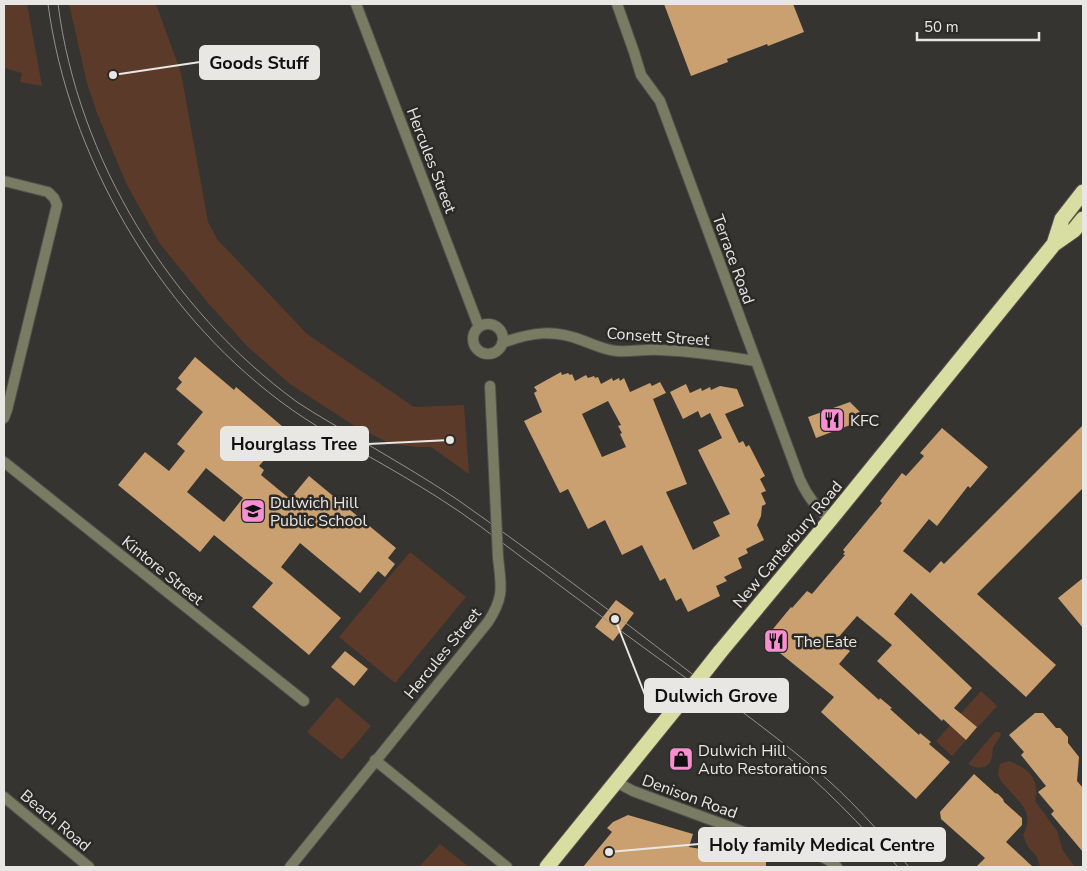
<svg xmlns="http://www.w3.org/2000/svg" width="1087" height="871" font-family="'Nunito Sans',sans-serif">
<rect width="100%" height="100%" fill="#363430"/>
<path fill="#5b3a29" d="M4,4H27L42,86L20,82L22,73L4,68Z
M69,4H156L181,73L208,222L217,239L307,334L414,407L464,405L469,474L431,447H416L389,443L353,425L290,384L247,346L209,304L160,244L126,183L97,113L87,83Z
M410,552L466,597L395,683L339,637Z
M981,691L997,706L952,756L936,741Z
M337,697L371,726L342,760L307,732Z
M995,732H999L1001,734C1000,739 995,743 993,748C992,752 993,756 991,760C987,770 976,769 968,764Z
M1009,761C1029,769 1040,779 1035,801L1057,831L1063,851L1075,867H1040L1037,857L1028,847L1023,835C1035,813 1021,804 1007,788C1004,784 1000,781 998,775C998,772 999,767 1000,764Z
M440,844L469,867H419Z"/>
<path fill="#caa071" fill-rule="evenodd" d="M664,4H793L804,32L768,46L767,44L727,59L728,62L691,76Z
M195,357L234,390L236,387L289,432L259,466L264,470L261,475L290,499L309,476L396,548L388,558L395,564L385,577L378,571L360,593L300,543L281,567L341,618L309,655L252,607L273,583L214,535L200,552L118,485L145,452L169,471L185,451L177,444L203,412L176,389L182,382L178,378ZM206,468L243,498L224,522L187,492Z
M561,372L562,375L568,373L570,375L572,374L575,381L586,375L588,378L594,376L595,378L598,377L601,384L612,378L613,381L619,378L620,381L624,378L630,392L650,383L652,386L660,382L666,393L653,399L687,484L666,492L693,550L720,536L713,522L730,514L698,450L722,438L710,413L701,418L698,411L683,419L670,392L686,384L690,393L701,388L702,391L710,387L711,390L720,386L737,389L744,406L725,414L739,443L743,441L746,447L749,445L765,476L760,479L766,491L761,493L766,504L762,506L761,516L757,525L764,540L746,549L748,553L738,558L742,568L724,577L727,581L716,586L720,596L688,612L681,598L676,601L665,578L660,581L642,545L622,555L605,520L588,529L568,489L560,493L524,421L542,412L534,393L537,391L534,387ZM608,401L621,425L618,426L622,433L620,434L626,447L602,457L582,414Z
M850,402L860,412L855,414L858,422L816,438L808,417Z
M1083,425V488L977,594L1056,665L1026,697L911,593L894,614L972,688L954,708L977,727L966,740L943,719L942,721L877,661L892,645L857,616L836,640L850,651L839,664L879,700L880,698L892,708L890,709L919,735L920,733L931,742L929,744L950,762L916,799L821,712L834,697L764,640L791,607L792,608L807,591L812,594L845,555L843,554L845,552L843,550L882,503L880,501L902,473L906,476L924,456L920,453L942,428L988,467L970,488L968,486L937,526L929,519L903,551L930,573L941,561L944,564Z
M1083,578V628L1058,598Z
M616,600L634,613L613,641L595,627Z
M345,651L368,669L354,686L331,667Z
M1035,713H1043L1056,728H1060L1068,737V743L1079,757L1077,781L1083,788V852L1051,814L1054,811L1038,792L1046,786L1021,755L1024,752L1009,735Z
M974,774L995,793L998,794L1003,799L1004,802L1022,818V825L1006,842L1033,867H976L985,858L941,819L940,812Z
M628,815L693,834L689,847L766,860V867H583L612,832L607,828L613,822Z"/>
<g fill="none" stroke-linecap="round" stroke-linejoin="round">
<defs>
<path id="street" d="M356,4L479,327
M617,4L634,52L641,75L660,101L800,480C808,497 816,507 830,520
M4,181L48,192L54,198L57,205L7,410L4,418
M473 339a15 15 0 1 1 30 0a15 15 0 1 1-30 0Z
M502,343C532,332 554,329 584,341C595,345 605,350 617,351C631,352 645,349 660,350C692,351 724,356 755,361
M490,386L495,493
M4,462L304,701
M375,760L507,867
M616,782L633,791L795,851C810,852 826,856 837,867
M4,797L89,867
M290,867L488,622C505,596 501,586 498,557"/>
<path id="highway" d="M1054,244L1062,219L1083,192
M720,652L830,520L1054,244L1074,230L1083,219
M547,867L679,704"/>
</defs>
<use href="#street" stroke="#52514d" stroke-width="12"/>
<use href="#highway" stroke="#52514d" stroke-width="17"/>
<use href="#street" stroke="#797c63" stroke-width="10"/>
<use href="#highway" stroke="#d8dea1" stroke-width="15"/>
<path stroke="#93928e" stroke-width="1" d="M48,4C68,155 157,309 280,401C313,426 349,445 384,465C410,480 435,495 460,512C488,531 515,553 543,573C594,611 645,649 697,686
M58,4C78,160 170,309 297,402C318,416 340,428 362,441C394,460 427,479 458,500C540,558 620,618 700,680C738,709 777,737 814,768C849,797 880,832 909,867
M778,749C822,784 861,825 898,867"/>
<defs>
<path id="street-bridge" d="M495,493L498,557"/>
<path id="highway-bridge" d="M679,704L720,652"/>
</defs>
<use href="#street-bridge" stroke="#52514d" stroke-width="12" stroke-linecap="butt"/>
<use href="#highway-bridge" stroke="#52514d" stroke-width="17" stroke-linecap="butt"/>
<use href="#street-bridge" stroke="#797c63" stroke-width="10"/>
<use href="#highway-bridge" stroke="#d8dea1" stroke-width="15"/>
</g>
<defs>
<symbol id="restaurant-square" viewBox="-11 -11 22 22"><rect x="-9" y="-9" width="18" height="18" rx="4" fill="#f690d1" stroke="#2c2a26"/><path d="M-5-6h1v4h1v-4h1v4h1v-4h1v5L-1.5 .5V6h-2V.5L-5-1ZM5-6V6H3V1.5H1.5Q1.5-4 5-6Z" fill="#111"/></symbol>
<symbol id="school-square" viewBox="-11 -11 22 22"><rect x="-9" y="-9" width="18" height="18" rx="4" fill="#f690d1" stroke="#2c2a26"/><path d="M0-5L7-2L0 1L-7-2ZM-4 1L0 2.5L4 1V4Q0 6-4 4Z" fill="#111"/></symbol>
<symbol id="shop-square" viewBox="-11 -11 22 22"><rect x="-9" y="-9" width="18" height="18" rx="4" fill="#f690d1" stroke="#2c2a26"/><path d="M-5-2.5h2.3a2.7 3.5 0 0 1 5.4 0H5L5.5 6h-11ZM-1.5-2.5h3a1.5 2.3 0 0 0-3 0Z" fill="#111"/></symbol>
</defs>
<g fill-rule="evenodd">
<use href="#restaurant-square" x="818" y="406" width="28" height="28"/>
<use href="#school-square" x="239" y="497" width="28" height="28"/>
<use href="#restaurant-square" x="762" y="627" width="28" height="28"/>
<use href="#shop-square" x="667" y="745" width="28" height="28"/>
</g>
<g text-anchor="middle" stroke-width="5" stroke-linejoin="round" paint-order="stroke">
<g font-size="16" fill="#e8e7e4" stroke="#2c2a26">
<text transform="translate(432 160) rotate(69)" y="6">Hercules Street</text>
<text transform="translate(734 259) rotate(70)" y="6">Terrace Road</text>
<text transform="translate(658 336) rotate(4)" y="6">Consett Street</text>
<text transform="translate(787 544) rotate(-50)" y="6">New Canterbury Road</text>
<text transform="translate(163 570) rotate(39)" y="6">Kintore Street</text>
<text transform="translate(442 653) rotate(-51)" y="6">Hercules Street</text>
<text transform="translate(690 796) rotate(20)" y="6">Denison Road</text>
<text transform="translate(56 820) rotate(40)" y="6">Beach Road</text>
</g>
<g font-size="16" fill="#e8e7e4" stroke="#2c2a26" text-anchor="start">
<text x="850" y="426">KFC</text>
<text x="270" y="508">Dulwich Hill<tspan x="270" dy="18">Public School</tspan></text>
<text x="794" y="647">The Eate</text>
<text x="698" y="756">Dulwich Hill<tspan x="698" dy="18">Auto Restorations</tspan></text>
</g>
</g>
<path fill="none" stroke="#e8e7e4" stroke-width="2" d="M113 75L200 62M450 440L368 444M615 619L645 695M609 852L699 844"/>
<g fill="#e8e7e4" stroke="#2c2a26" stroke-width="2">
<circle cx="113" cy="75" r="5"/>
<circle cx="450" cy="440" r="5"/>
<circle cx="615" cy="619" r="5"/>
<circle cx="609" cy="852" r="5"/>
</g>
<g fill="#e8e7e4" stroke="#e8e7e4" stroke-width="2">
<rect x="200" y="46" width="119" height="33" rx="5"/>
<rect x="221" y="427" width="147" height="33" rx="5"/>
<rect x="645" y="679" width="143" height="33" rx="5"/>
<rect x="699" y="828" width="246" height="33" rx="5"/>
</g>
<g font-size="18" text-anchor="middle" font-weight="bold" fill="#111">
<text x="259" y="69">Goods Stuff</text>
<text x="294" y="450">Hourglass Tree</text>
<text x="716" y="702">Dulwich Grove</text>
<text x="822" y="851">Holy family Medical Centre</text>
</g>
<rect width="1087" height="871" fill="none" stroke="#e8e7e4" stroke-width="10"/>
<path d="M917 32v8h122v-8" fill="none" stroke="#e8e7e4" stroke-width="2.5"/>
<text x="924" y="32" font-size="15" fill="#e8e7e4" stroke="#2c2a26" stroke-width="4" paint-order="stroke">50 m</text>
</svg>
